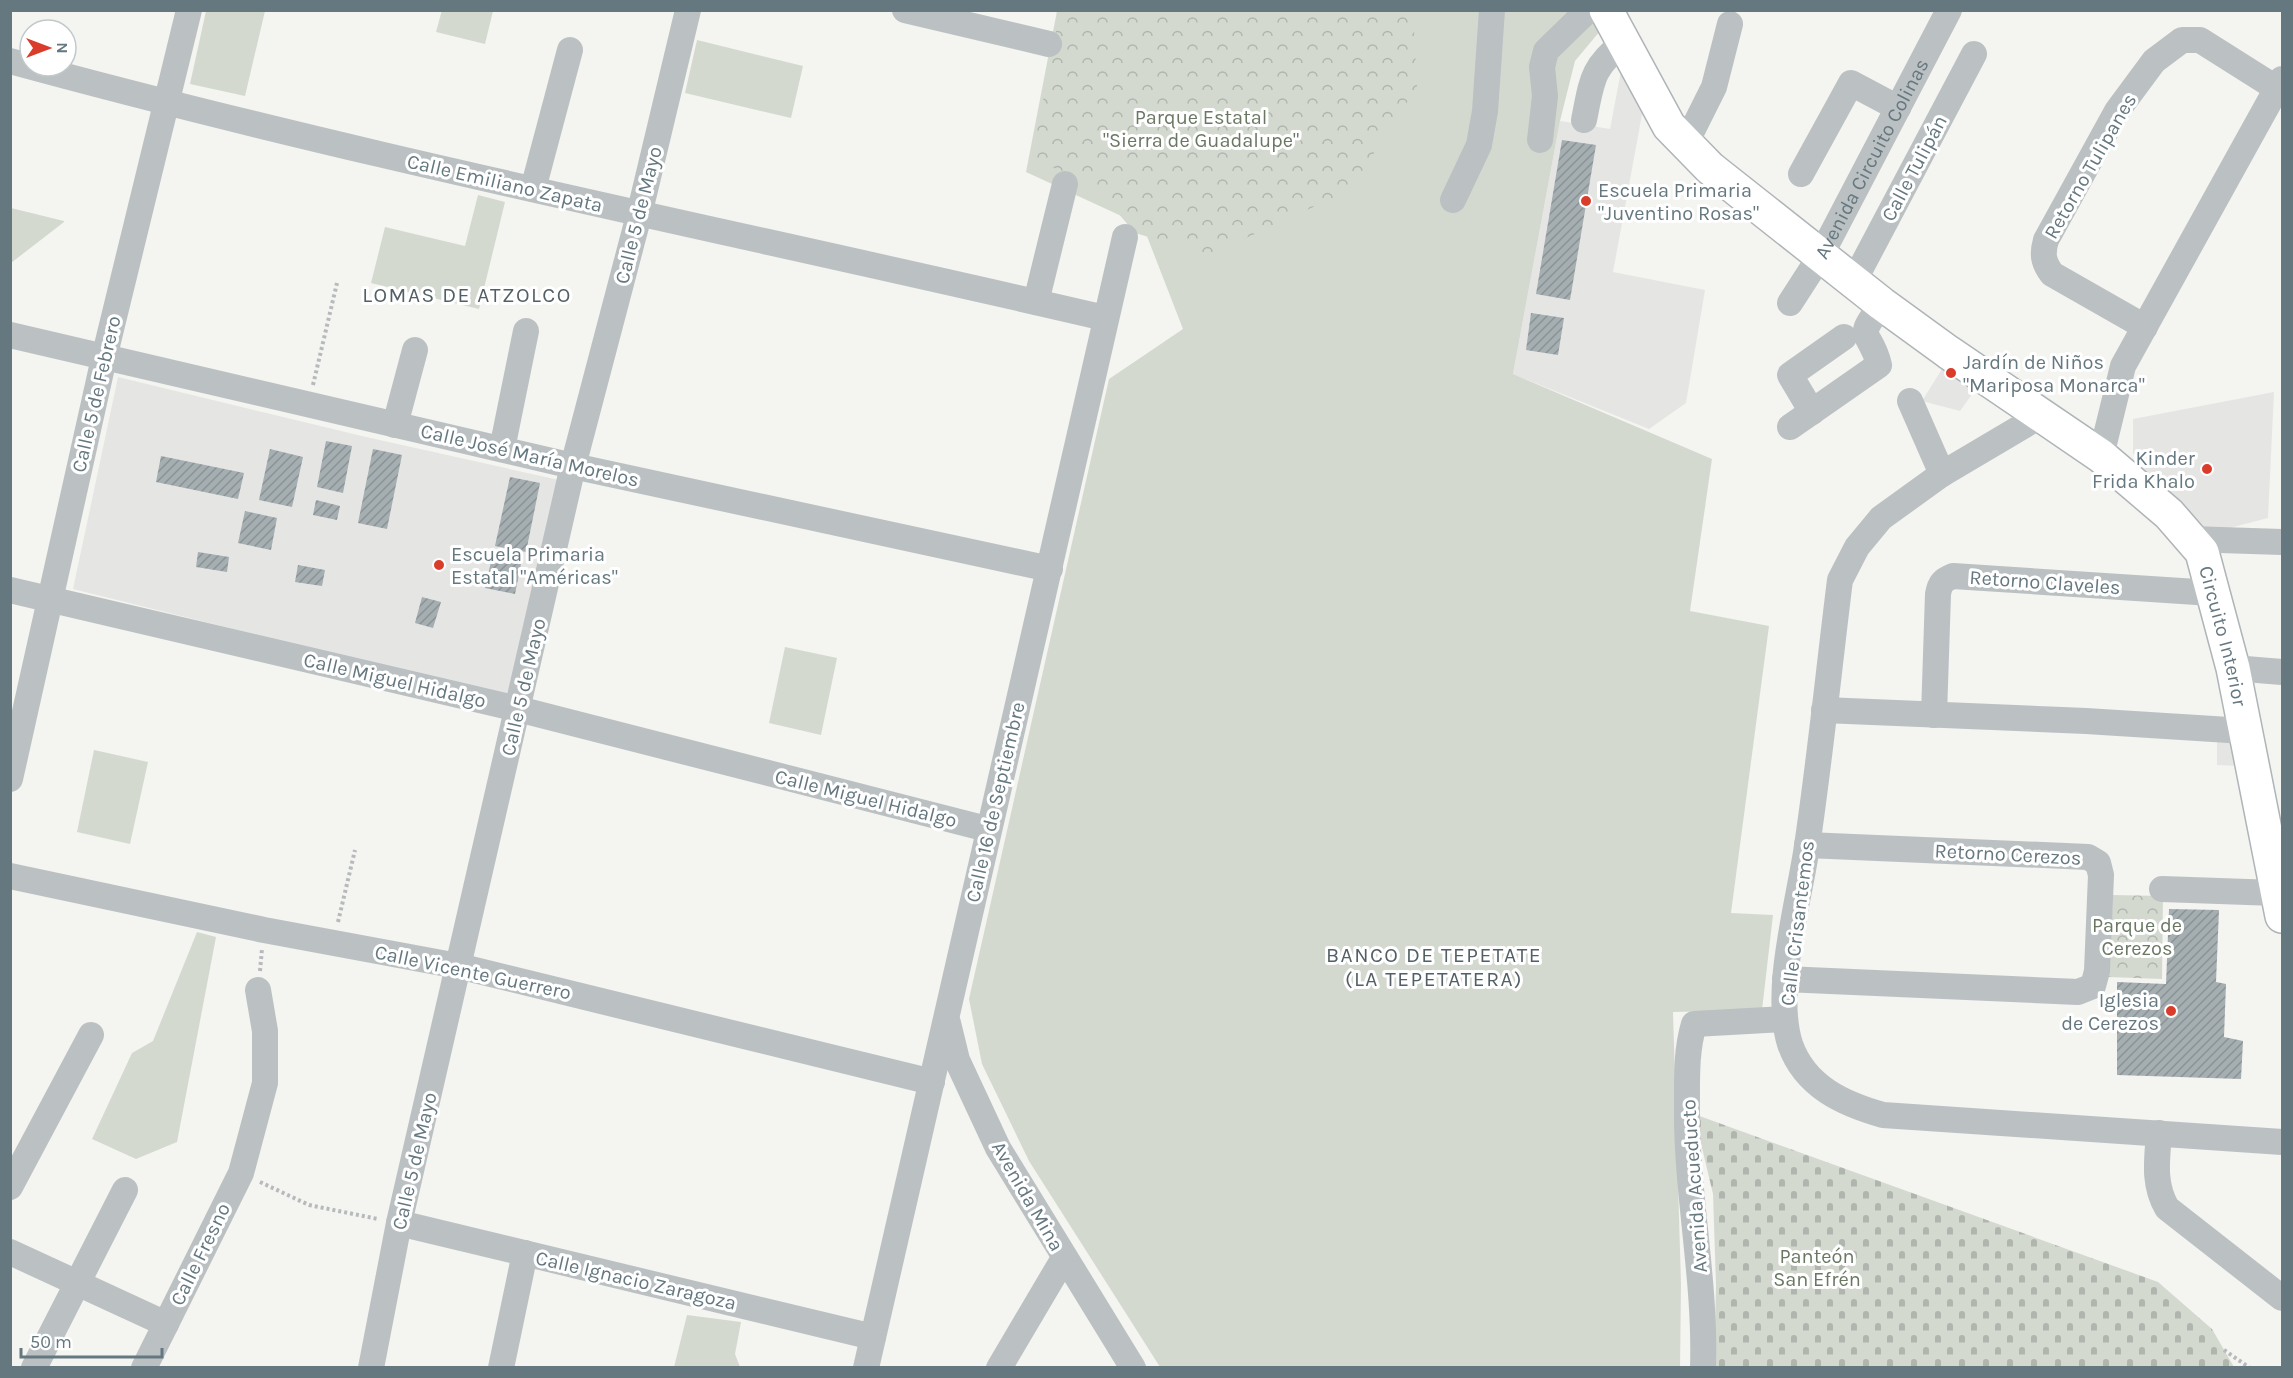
<svg xmlns="http://www.w3.org/2000/svg" width="2293" height="1378" font-family="Karla,sans-serif">
<defs>
<pattern id="cemetery-stones" width="16" height="16" patternUnits="userSpaceOnUse" patternTransform="scale(1.5)"><rect width="16" height="16" fill="#d4d9d0"/><path d="M2 7V4a2 2 0 0 1 4 0v3zM10 15v-3a2 2 0 0 1 4 0v3z" fill="#b0b5ae"/></pattern>
<pattern id="park-crowns" width="20" height="18" patternUnits="userSpaceOnUse" patternTransform="scale(1.5)"><rect width="20" height="18" fill="#d4d9d0"/><path d="M2 6a3 3 0 1 1 6 0M12 15a3 3 0 1 1 6 0" fill="none" stroke="#b0b5ae"/></pattern>
<pattern id="building-hatch" width="6" height="6" patternUnits="userSpaceOnUse" patternTransform="scale(1.5)"><rect width="6" height="6" fill="#a5aeb1"/><path d="M-1 1l2-2M0 6l6-6M5 7l2-2" fill="none" stroke="#8a9295"/></pattern>
</defs>
<rect width="100%" height="100%" fill="#f4f4f0"/>
<path fill="#e5e5e4" d="M1621,71L1643,109L1613,272L1705,290L1686,403L1649,429L1513,374L1560,121L1610,129Z
M1947,361L1978,386L1960,411L1922,401Z
M118,377L366,437L559,480L510,698L73,589Z
M2274,392L2268,518L2195,537L2133,453V419Z
M2217,739L2239,741L2241,766L2217,765Z"/>
<path fill="#d4d9d0" d="M442,10L493,11L485,44L436,32Z
M206,11H265L245,96L190,84Z
M1057,11H1588L1600,31L1575,61L1560,121L1513,374L1712,459L1690,611L1769,626L1731,913L1773,915L1762,1010L1673,1012L1681,1284L1680,1367H1160L1029,1161L982,1064L969,999L1109,379L1183,329L1143,226L1026,172Z
M697,40L803,66L791,118L685,93Z
M478,195L505,202L479,309L371,283L385,227L465,246Z
M11,208L64,221V222L11,263Z
M785,647L837,658L821,735L769,723Z
M94,750L148,762L130,844L77,832Z
M197,932L216,937L177,1142L136,1159L92,1139L132,1053L153,1041Z
M687,1315L741,1322L735,1354L740,1367H674Z"/>
<path fill="url(#cemetery-stones)" d="M1694,1114L2158,1282L2212,1329L2234,1367H1714L1716,1285L1713,1194Z"/>
<path fill="url(#park-crowns)" d="M1059,11H1413L1417,87L1350,190L1209,255L1135,233L1088,178L1029,161L1051,66Z
M2113,895L2163,896L2162,979L2108,977Z"/>
<path fill="url(#building-hatch)" d="M1562,140L1596,145L1570,300L1536,294Z
M1531,313L1564,318L1558,355L1526,350Z
M326,441L352,446L343,493L317,487Z
M270,449L303,457L292,507L259,500Z
M373,449L402,455L387,529L358,523Z
M161,456L244,473L238,499L156,482Z
M510,477L540,483L526,552L495,546Z
M316,500L340,506L337,520L313,515Z
M245,511L277,518L271,550L238,543Z
M198,552L229,557L227,572L196,567Z
M493,553L522,559L515,594L485,588Z
M298,565L325,570L322,586L295,582Z
M422,597L441,602L433,628L415,623Z
M2169,909L2219,910L2216,982L2226,984L2224,1037L2243,1041L2241,1079L2117,1075V982L2166,984Z"/>
<g fill="none" stroke-linecap="round" stroke-linejoin="round">
<defs>
<g id="major">
<path id="s2" d="M1606,10L1669,126L1710,168L1882,304L1948,352L2101,456L2169,514L2202,552L2233,668L2282,916"/>
</g>
</defs>
<use href="#major" stroke="#aeb4b7" stroke-width="36"/>
<path stroke="#b7babc" stroke-width="4" stroke-dasharray="3 3" stroke-linecap="butt" d="M313,385L337,283
M338,922L355,850
M260,971L262,949
M260,1182L309,1205L378,1219
M2224,1350L2250,1368"/>
<g stroke="#bbc0c2" stroke-width="26">
<path d="M905,10L1049,44"/>
<path d="M10,61C372,160 740,233 1105,318"/>
<path d="M1584,120C1592,81 1591,68 1624,42"/>
<path d="M1540,140L1545,96L1542,67L1546,51L1588,10"/>
<path d="M1685,145L1714,87L1730,24"/>
<path d="M1801,174L1851,83L1898,108"/>
<path d="M533,189L570,50"/>
<path d="M1453,200L1479,145L1485,111L1492,10"/>
<path d="M1854,281L1974,54"/>
<path d="M1036,302L1065,184"/>
<path id="s1" d="M1790,303L1821,255L1949,10"/>
<path d="M2145,327L2052,274C2043,262 2042,254 2046,240L2117,111L2154,61L2182,40H2200L2276,88"/>
<path d="M10,335L573,466L1050,569"/>
<path d="M1910,401L1942,474"/>
<path d="M1812,412L1790,375L1844,337"/>
<path d="M2040,416L1942,474L1881,518L1857,547L1840,580C1829,668 1820,758 1807,846C1799,902 1773,990 1790,1044C1805,1087 1844,1104 1883,1115L2282,1142"/>
<path d="M395,425L415,350"/>
<path d="M1790,427L1879,365C1870,328 1853,342 1882,304"/>
<path d="M502,449L526,331"/>
<path d="M2101,456L2123,366L2282,79"/>
<path d="M2190,539L2282,542"/>
<path d="M10,590L518,709L987,829"/>
<path d="M2233,668L2282,672"/>
<path d="M1824,710L2086,721L2245,731"/>
<path d="M1934,715L1938,594C1940,583 1943,580 1953,576L2212,593"/>
<path d="M10,779L104,358L189,10"/>
<path d="M10,876L264,930L458,966L932,1082"/>
<path d="M2162,889L2276,893"/>
<path d="M1785,979L2078,992L2093,986L2097,971L2101,875L2098,863L2088,857L1807,845"/>
<path d="M948,1023L957,1060L998,1148L1133,1368"/>
<path d="M2159,1133C2157,1160 2153,1184 2167,1208L2282,1298"/>
<path d="M10,1187L91,1035"/>
<path d="M399,1223L873,1337"/>
<path d="M10,1252L166,1324"/>
<path d="M34,1368L125,1190"/>
<path d="M144,1368L241,1173L265,1083V1031L258,990"/>
<path d="M371,1368L399,1223L573,466L639,215L688,10"/>
<path d="M501,1368L525,1253"/>
<path d="M866,1368L1125,237"/>
<path d="M999,1368L1064,1258"/>
<path d="M1703,1368C1706,1280 1686,1193 1687,1106C1687,1077 1686,1051 1694,1024L1785,1019"/>
</g>
<use href="#major" stroke="#fff" stroke-width="33"/>
</g>
<g fill="#da3c2b" stroke="#fff" stroke-width="2">
<circle cx="1586" cy="201" r="6"/>
<circle cx="1951" cy="373" r="6"/>
<circle cx="2207" cy="469" r="6"/>
<circle cx="439" cy="565" r="6"/>
<circle cx="2171" cy="1011" r="6"/>
</g>
<g text-anchor="middle" stroke-width="6" stroke-linejoin="round" paint-order="stroke">
<g font-size="20" fill="#6a7863" stroke="#fff">
<text x="1201" y="124">Parque Estatal<tspan x="1201" dy="23">"Sierra de Guadalupe"</tspan></text>
<text x="2137" y="932">Parque de<tspan x="2137" dy="23">Cerezos</tspan></text>
<text x="1817" y="1263">Panteón<tspan x="1817" dy="23">San Efrén</tspan></text>
</g>
<g font-size="20" fill="#657880" stroke="#fff">
<text dy="7" stroke="none"><textPath href="#s1" startOffset="166">Avenida Circuito Colinas</textPath></text>
<text transform="translate(2090 166) rotate(-60)" y="7">Retorno Tulipanes</text>
<text transform="translate(1914 168) rotate(-62)" y="7">Calle Tulipán</text>
<text transform="translate(505 183) rotate(13)" y="7">Calle Emiliano Zapata</text>
<text transform="translate(638 215) rotate(-76)" y="7">Calle 5 de Mayo</text>
<text transform="translate(96 394) rotate(-77)" y="7">Calle 5 de Febrero</text>
<text transform="translate(530 455) rotate(13)" y="7">Calle José María Morelos</text>
<text transform="translate(2045 582) rotate(4)" y="7">Retorno Claveles</text>
<text dy="7" stroke="none"><textPath href="#s2" startOffset="903">Circuito Interior</textPath></text>
<text transform="translate(395 680) rotate(13)" y="7">Calle Miguel Hidalgo</text>
<text transform="translate(523 687) rotate(-77)" y="7">Calle 5 de Mayo</text>
<text transform="translate(866 798) rotate(14)" y="7">Calle Miguel Hidalgo</text>
<text transform="translate(995 802) rotate(-77)" y="7">Calle 16 de Septiembre</text>
<text transform="translate(2008 854) rotate(3)" y="7">Retorno Cerezos</text>
<text transform="translate(1797 923) rotate(-83)" y="7">Calle Crisantemos</text>
<text transform="translate(473 972) rotate(12)" y="7">Calle Vicente Guerrero</text>
<text transform="translate(414 1161) rotate(-77)" y="7">Calle 5 de Mayo</text>
<text transform="translate(1694 1186) rotate(-94)" y="7">Avenida Acueducto</text>
<text transform="translate(1028 1196) rotate(60)" y="7">Avenida Mina</text>
<text transform="translate(200 1254) rotate(-64)" y="7">Calle Fresno</text>
<text transform="translate(636 1280) rotate(13)" y="7">Calle Ignacio Zaragoza</text>
</g>
<g font-size="20" fill="#657880" stroke="#fff" text-anchor="start">
<text x="1598" y="197">Escuela Primaria<tspan x="1598" dy="23">"Juventino Rosas"</tspan></text>
<text x="1963" y="369">Jardín de Niños<tspan x="1963" dy="23">"Mariposa Monarca"</tspan></text>
<text x="2195" y="465" text-anchor="end">Kinder<tspan x="2195" dy="23">Frida Khalo</tspan></text>
<text x="451" y="561">Escuela Primaria<tspan x="451" dy="23">Estatal "Américas"</tspan></text>
<text x="2159" y="1007" text-anchor="end">Iglesia<tspan x="2159" dy="23">de Cerezos</tspan></text>
</g>
<g font-size="21" letter-spacing="1.5" fill="#526066" stroke="#fff">
<text x="467" y="302">LOMAS DE ATZOLCO</text>
<text x="1434" y="962">BANCO DE TEPETATE<tspan x="1434" dy="24">(LA TEPETATERA)</tspan></text>
</g>
</g>
<rect width="2293" height="1378" fill="none" stroke="#657880" stroke-width="24"/>
<g transform="translate(48 48) rotate(90)"><circle r="28" fill="#ffffff" stroke="#c1c9cc" stroke-width="1.5"/>
<path d="M0-4.5L10 22L0 15L-10 22Z" fill="#da3c2b"/>
<text y="-9" font-size="16" font-weight="bold" text-anchor="middle" fill="#657880">N</text>
</g>
<path d="M21 1348v9h141v-9" fill="none" stroke="#657880" stroke-width="3"/>
<text x="30" y="1348" font-size="18" fill="#657880" stroke="#ffffff" stroke-width="4.5" paint-order="stroke">50 m</text>
</svg>
